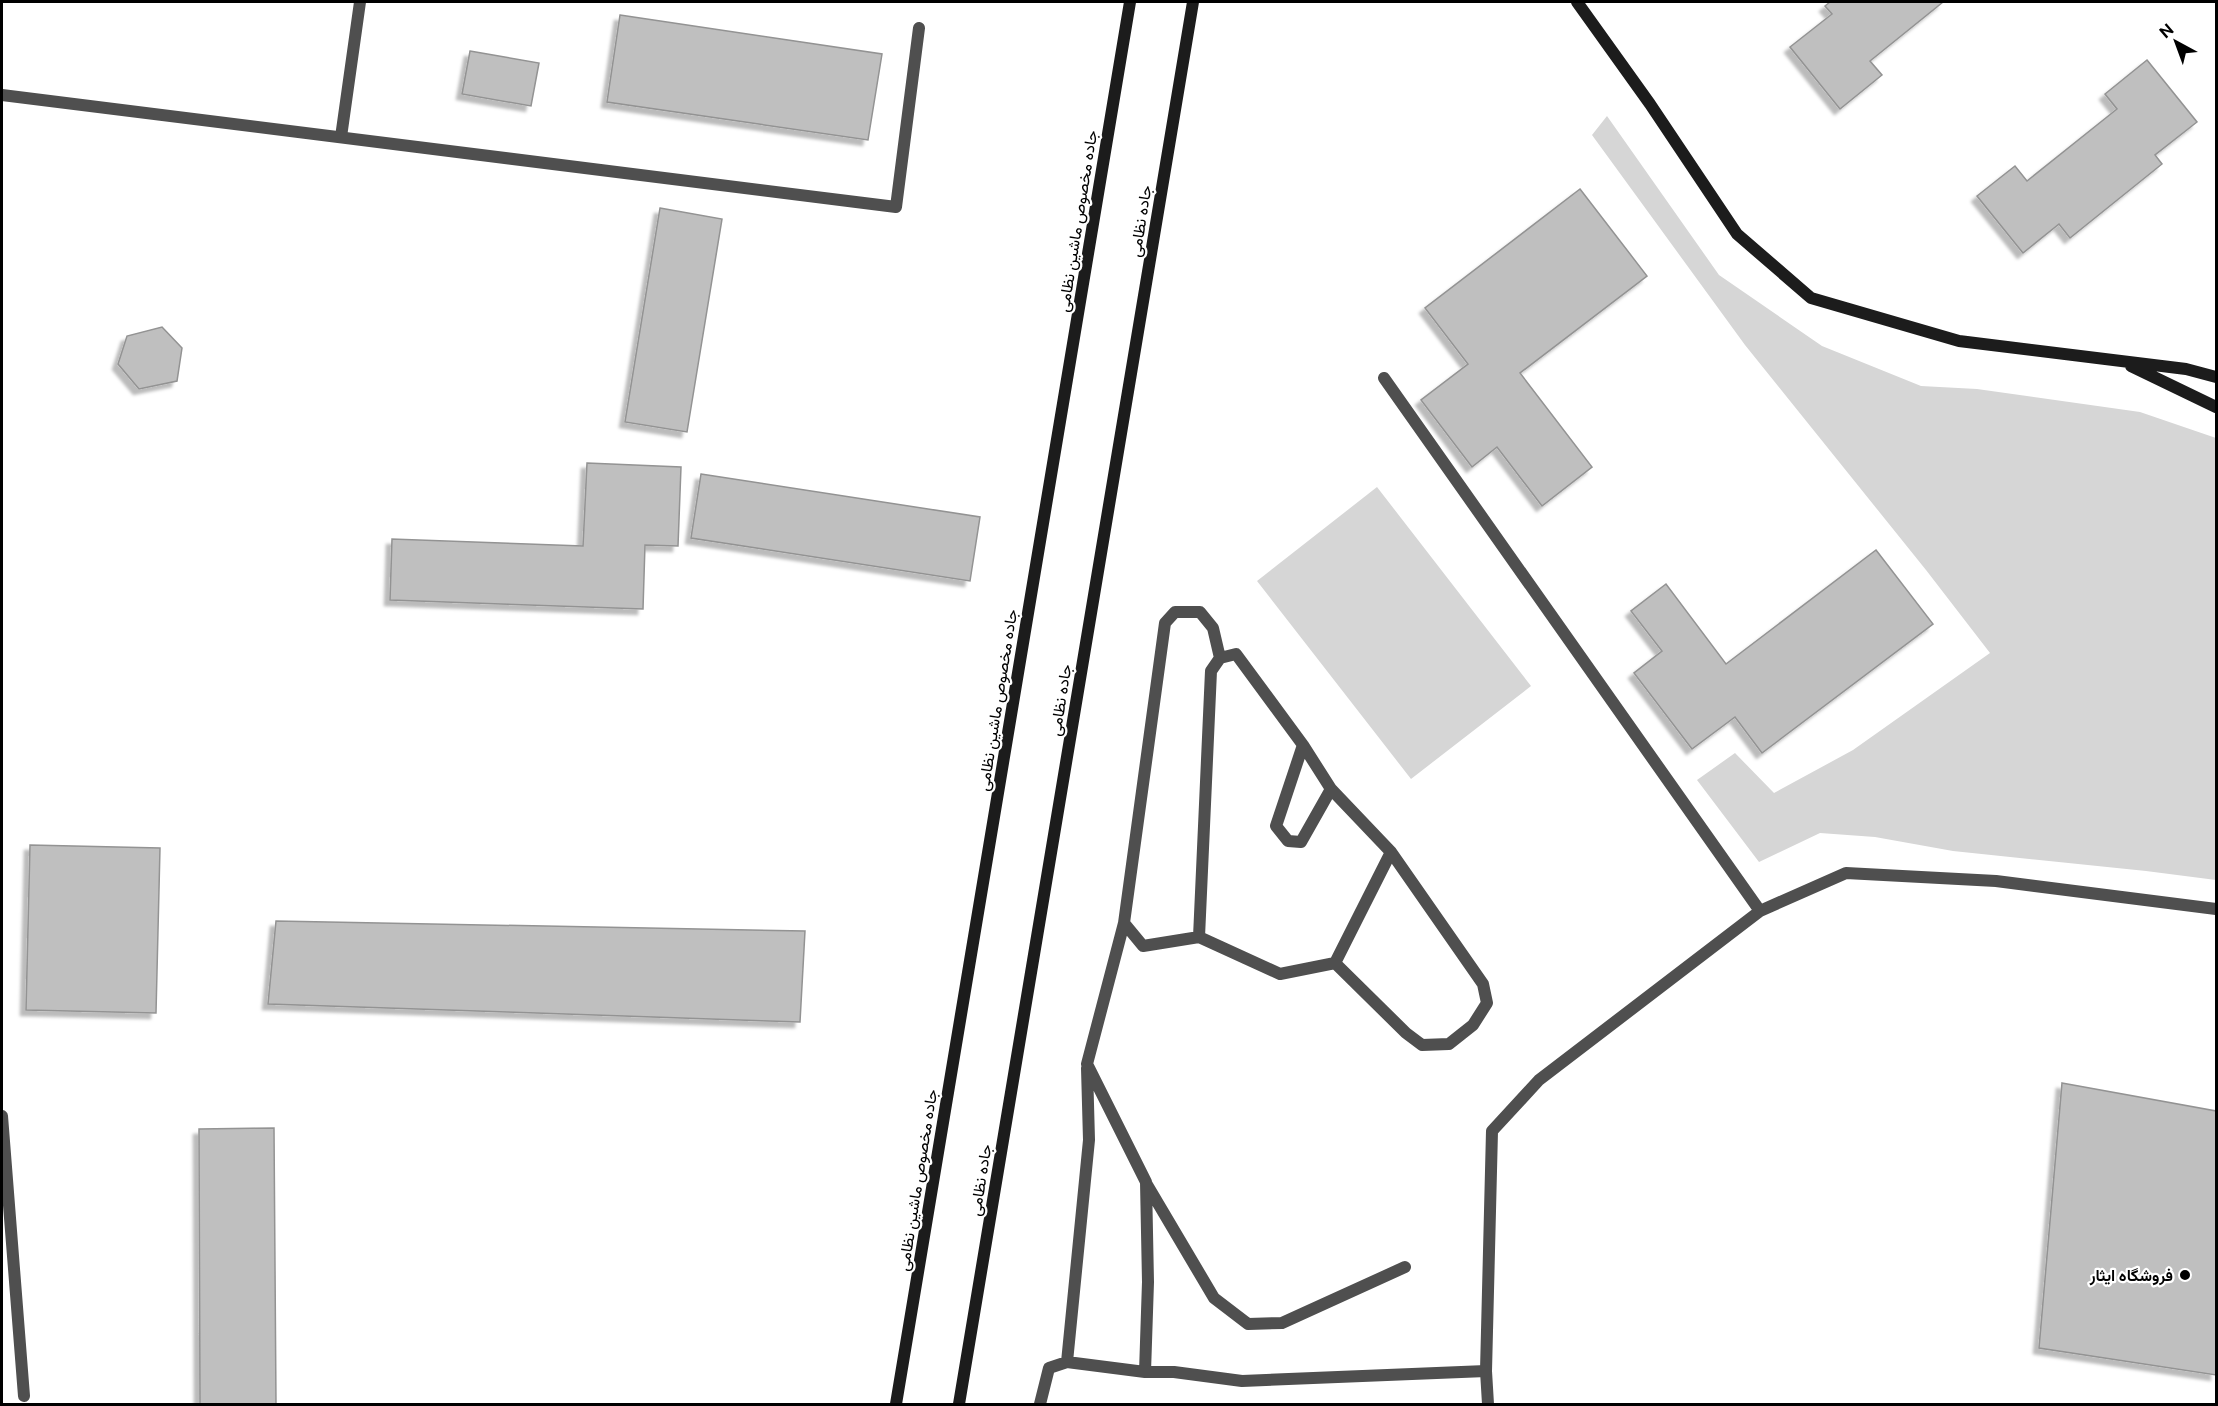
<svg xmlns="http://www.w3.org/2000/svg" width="2218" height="1406" font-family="'Public Sans',Vazirmatn,sans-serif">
<defs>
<filter id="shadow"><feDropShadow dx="-5.5" dy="5.5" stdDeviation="1.5" flood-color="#0004"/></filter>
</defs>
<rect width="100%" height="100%" fill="#fff"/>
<path fill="#d6d6d6" d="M1607,116L1719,275L1822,346L1921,386L1977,389L2140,412L2216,438V880L2146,871L1953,851L1875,837L1820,833L1759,862L1697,780L1735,753L1774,793L1853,750L1990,653L1926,570L1745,345L1592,135Z
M1377,487L1531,686L1411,779L1257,581Z"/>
<path fill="#bfbfbf" stroke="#939393" stroke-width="1.5" filter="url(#shadow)" d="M1830,2H1943L1870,61L1882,75L1840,109L1790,47L1832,14L1825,6Z
M620,15L882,54L868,140L607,102Z
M470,51L539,63L531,106L462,94Z
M2147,60L2197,122L2155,155L2162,164L2070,238L2059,224L2023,253L1977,196L2015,166L2027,181L2117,109L2105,94Z
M1580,189L1647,276L1520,373L1592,467L1542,506L1497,447L1472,467L1421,400L1468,364L1425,308Z
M660,208L722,219L687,432L625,422Z
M162,327L182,348L177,381L139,389L118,364L127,336Z
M587,463L681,467L678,546L645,545L643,609L390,600L392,539L583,546Z
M701,474L980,517L970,581L691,538Z
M1876,550L1933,624L1762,753L1735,717L1692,749L1634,673L1662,651L1631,611L1666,584L1726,664Z
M30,845L160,848L156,1013L26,1010Z
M276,921L805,931L800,1022L268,1004Z
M2062,1083L2216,1111V1375L2039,1348Z
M274,1128L276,1404H200L199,1129Z"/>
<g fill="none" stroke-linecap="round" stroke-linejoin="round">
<path stroke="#4f4f4f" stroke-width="12" d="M2,95L896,207L919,28
M341,137L360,2
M1384,378L1760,911
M1303,745L1276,826L1288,841L1301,842L1331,789
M1124,923L1087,1064L1146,1182L1148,1282L1145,1372H1174L1242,1381L1486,1371
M1199,937L1211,671L1220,658L1236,654L1303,745L1331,789L1391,852L1483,984L1487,1003L1473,1025L1449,1044L1422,1045L1406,1033L1335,963L1280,974L1199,937L1143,946L1124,923L1165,623L1175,612H1200L1213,628L1220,658
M1335,963L1391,852
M2,1116L24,1396
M1146,1183L1214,1298L1248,1324L1282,1323L1405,1267
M1067,1362L1089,1140L1087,1068
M1040,1404L1049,1368L1067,1362L1145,1372
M1488,1404L1486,1371L1492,1131L1539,1080L1760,911L1846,873L1996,881L2216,909"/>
<path stroke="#1c1c1c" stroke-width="12" d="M1577,2L1650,104L1737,234L1811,298L1959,341L2186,369L2216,377
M2131,366L2216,407
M896,1404L1130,2
M959,1404L1193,2"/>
</g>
<circle fill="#000" stroke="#fff" stroke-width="2" cx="2185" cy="1275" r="6"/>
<g text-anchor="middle" stroke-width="4.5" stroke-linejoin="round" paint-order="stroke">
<g font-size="16" fill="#000" stroke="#fff">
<text transform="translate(1077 221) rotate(-81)" y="6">جاده مخصوص ماشین نظامی</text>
<text transform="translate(1140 221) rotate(-81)" y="6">جاده نظامی</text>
<text transform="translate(997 700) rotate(-81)" y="6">جاده مخصوص ماشین نظامی</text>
<text transform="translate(1060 700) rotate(-81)" y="6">جاده نظامی</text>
<text transform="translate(917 1180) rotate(-81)" y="6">جاده مخصوص ماشین نظامی</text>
<text transform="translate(980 1180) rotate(-81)" y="6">جاده نظامی</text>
</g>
<g font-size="16" font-weight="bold" fill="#000" stroke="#fff" text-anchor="end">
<text x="2173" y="1281">فروشگاه ایثار</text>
</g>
</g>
<rect width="2218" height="1406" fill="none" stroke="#000000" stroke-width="6"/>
<g transform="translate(2176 42) rotate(319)" stroke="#ffffff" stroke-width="4.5" paint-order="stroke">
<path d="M0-4.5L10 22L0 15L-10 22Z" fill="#000000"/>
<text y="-9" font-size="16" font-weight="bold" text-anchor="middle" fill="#000000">N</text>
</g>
</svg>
